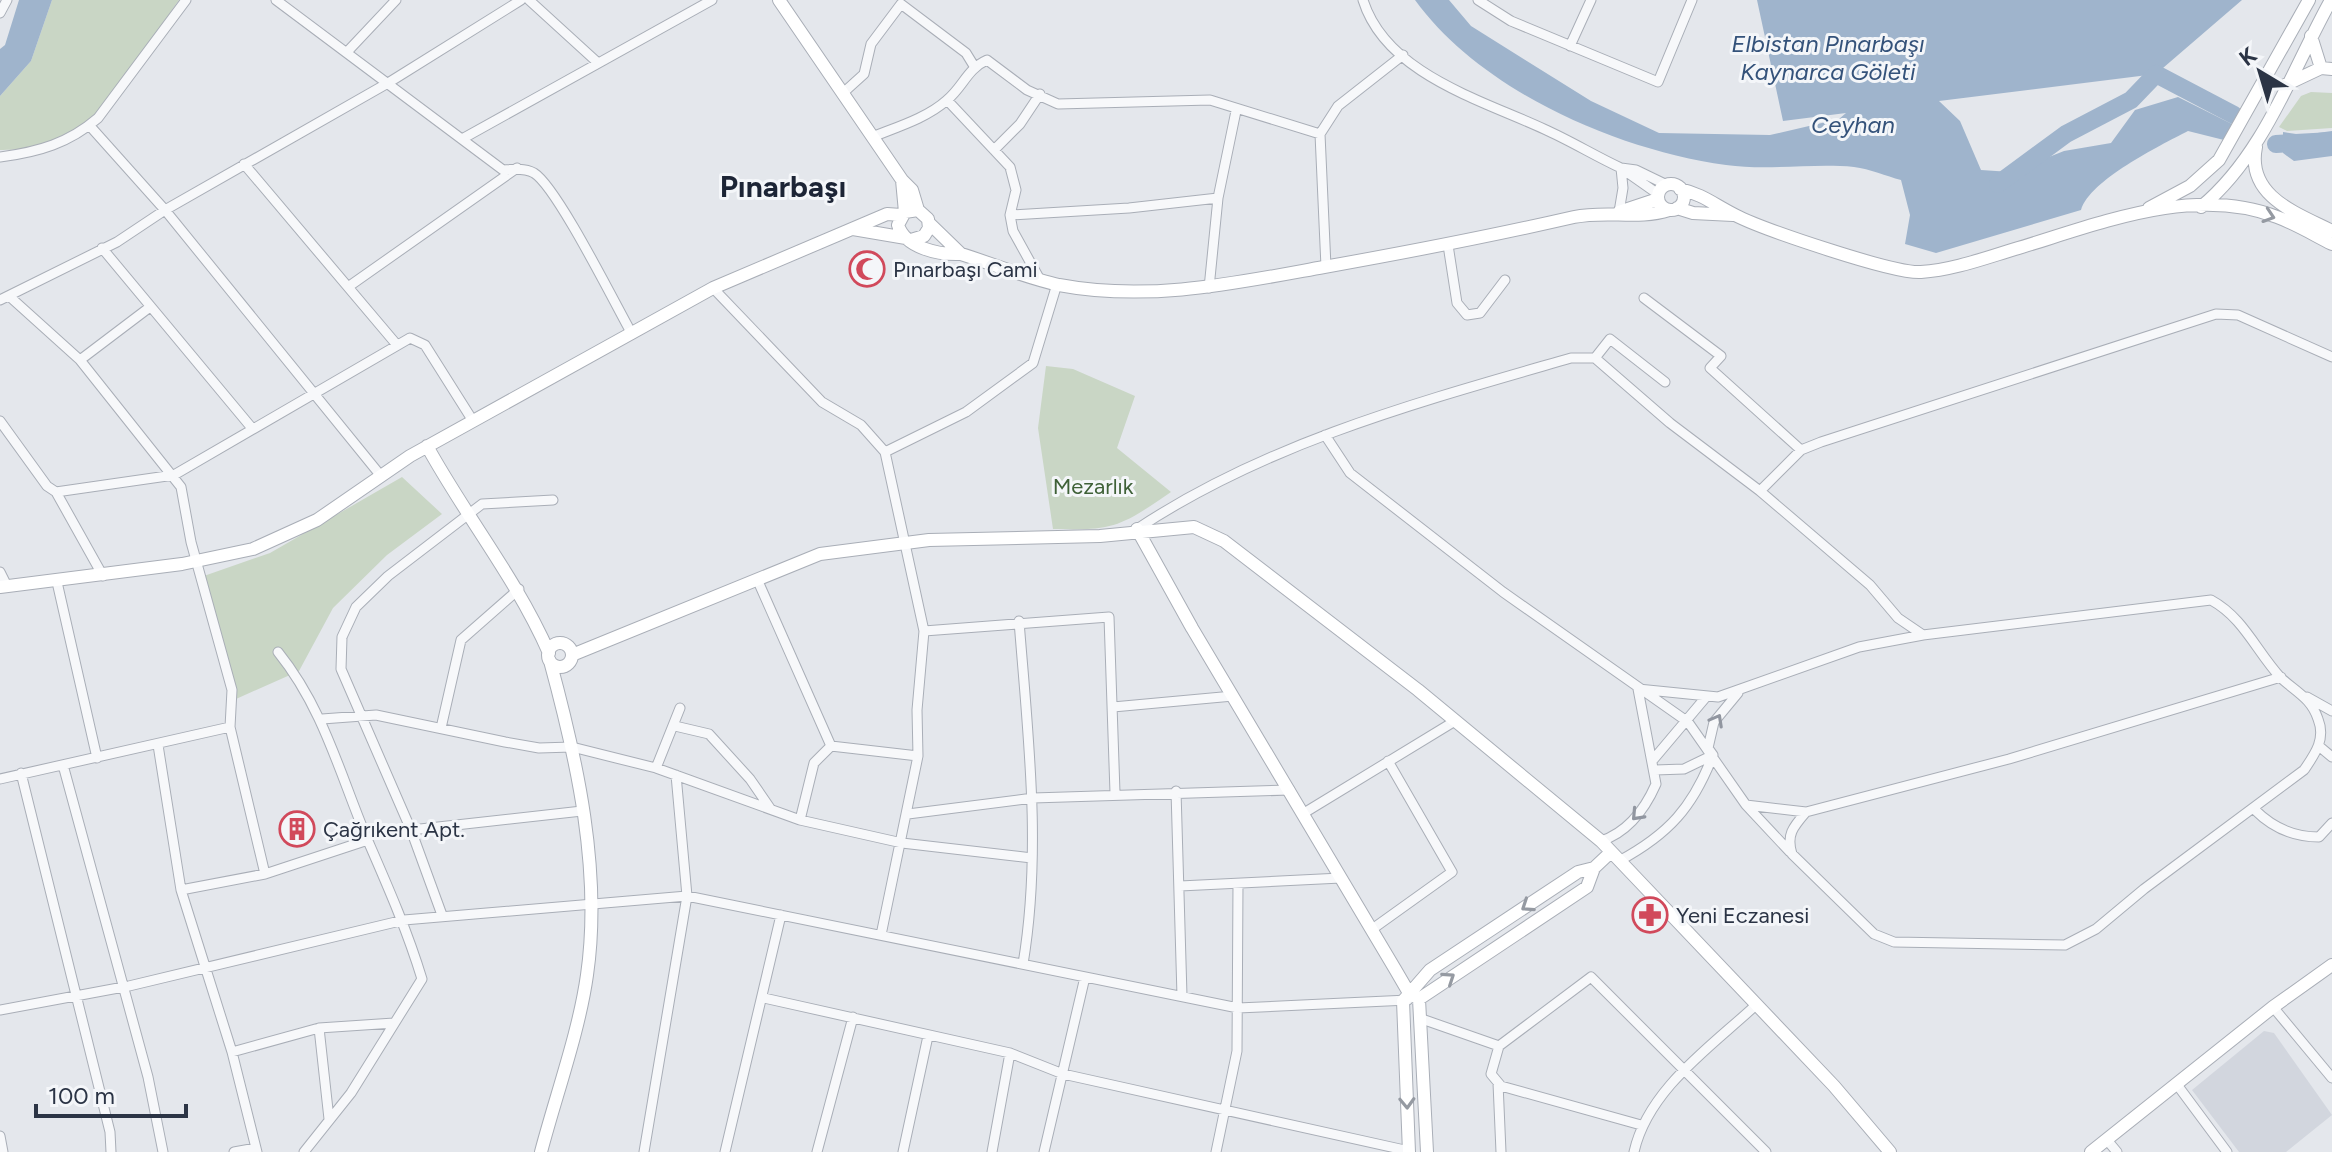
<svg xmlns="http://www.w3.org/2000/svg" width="2332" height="1152" font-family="Figtree,sans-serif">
<rect width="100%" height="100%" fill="#e4e7ec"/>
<path fill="#d2d6de" d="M2264,1031L2274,1033L2332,1115L2286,1152H2239L2192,1090Z"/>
<path fill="#c9d6c5" d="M52,0H179C146,46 113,113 60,139C45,147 17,150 0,150V96L31,61Z
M2311,92L2332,93V128L2287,131L2279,127L2301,96Z
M1046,366L1073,369L1135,396L1117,448L1171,492C1121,526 1115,531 1053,529L1038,428Z
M402,477L442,514L387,555L333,608L299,671L236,699L201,577L270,553Z"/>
<path fill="#9fb4cc" d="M19,0H52L31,61L0,96V49L5,45Z
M1415,0H1449L1471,26L1591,101L1659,133L1770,135L1839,119L1846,113L1783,121L1757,0H2242L2156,74L1939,101L1960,121L1981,170L2011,172L2064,151L2111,143L2135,110L2178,97L2232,124L2224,140L2188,131C2159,146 2090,180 2081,210L1936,253L1905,244L1910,215L1901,180C1886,176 1870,169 1854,167C1812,163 1768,171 1726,165C1617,150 1481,91 1415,0Z
M2332,131V156L2294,161L2283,153V132L2303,135Z"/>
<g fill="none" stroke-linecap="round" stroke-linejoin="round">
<path stroke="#9fb4cc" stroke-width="18" d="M2276,144L2332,141
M1998,184L2066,134L2131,100L2156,74L2234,115"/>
<defs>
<path id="street" d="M276,0L503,170C513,169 525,168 534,173C557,187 615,304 632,334
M529,0L597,62
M1363,0C1386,74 1482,100 1544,129C1571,141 1595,156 1621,168L1623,188L1619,212
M1478,0L1511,21L1658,82L1692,0
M0,13L7,0
M1570,46L1591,0
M347,52L396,0
M843,93L864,74L871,44L901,4L966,53L974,66
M947,100L1010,167L1016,190L1010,215L1013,231L1039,278
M89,125L165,210L381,476
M872,137C897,127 927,118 947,100C963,87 967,69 987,60L1027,90L1058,104L1210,100L1320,134
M462,139L712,0
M994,150L1020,124L1040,94
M0,157C39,152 69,143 98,118L186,0
M244,164L397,345
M1621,168L1636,170L1667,185
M1621,168L1658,194
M1010,215L1129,208L1218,198
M1448,245L1457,303L1467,315L1480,313L1505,280
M102,248L251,427
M1326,267L1320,134L1338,106L1403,55
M348,287L517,168
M713,288L822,402L861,425L885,452L924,631L917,710L918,756L881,935
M1209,288L1218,198L1236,111
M9,296L80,360L181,487L191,542L232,690L230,727L265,874
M1644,298L1721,356L1710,368L1801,450
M0,300L117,242L165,210L388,83L521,0
M1595,358L1610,339L1665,382
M80,360L150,307
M0,421L47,486L56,492L103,576
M1325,435L1350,473L1503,592L1688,722L1746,805L1806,812L2009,759L2281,677
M885,452L966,412L1033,363L1057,284
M1760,491L1801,450L1821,442L2216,314L2238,315L2332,357
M56,492L174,475L410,338L425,345L473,421
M1137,529C1268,442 1422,401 1571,358H1595L1670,423L1760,491L1870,585L1898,618L1923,635
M0,572L7,586
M757,579L831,746
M57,582L97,758
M1019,621C1028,736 1042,850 1023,964
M924,631L1109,617L1115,793
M278,652C324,709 340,775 368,841C388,887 407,930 422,979L351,1093L304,1152
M1638,689L1718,697L1859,647L1923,635L2211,600C2244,618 2256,651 2281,678C2296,692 2311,698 2318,719C2326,739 2315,754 2304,770L2144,889L2096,929L2065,945L1894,942L1874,934L1792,854C1786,835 1793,827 1806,812
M2307,697L2332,711
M1113,707L1233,696
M322,719L376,715L505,742L539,748L572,747L656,768L800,820L902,843L1032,858
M675,726L709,734L750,779L770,808
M441,728L461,640L519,589
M158,745L181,890L232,1052L257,1152
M2320,747L2332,757
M1652,761L1706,697
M63,765L148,1077L163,1152
M656,768L680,708
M1655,770L1684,769L1713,755
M21,773L110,1132L111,1152
M0,779L230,727
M1176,791L1182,996
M1746,805L1790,852
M2255,810C2273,828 2293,837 2319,837L2332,823
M1304,813L1455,721
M908,814L1033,798L1290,790
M800,820L814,763L831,746L918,756
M411,830L582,811
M1601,841C1628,832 1645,809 1656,784L1638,689
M1619,861C1669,834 1693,807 1713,755L1708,748L1714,722L1738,693
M1180,886L1341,878
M181,890L265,874L368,840
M442,915L411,830L341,669L342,637L356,607L388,576L482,504L553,500
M1371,930L1452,872L1388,761
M764,998L1010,1053L1063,1074L1409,1151
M2273,1007L2332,1078
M0,1010L129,986L404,920L687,896L1238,1008L1408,1000
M1419,1018L1499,1046
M319,1028L329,1119
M232,1052L319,1028L394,1023
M1498,1083L1501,1152
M2178,1086L2227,1152
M1641,1125L1501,1086L1491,1074L1499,1046L1591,977L1766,1152
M0,1136L3,1152
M2107,1140L2117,1152
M234,1152L256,1148
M644,1152L687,896L676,775
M725,1152L781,915
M817,1152L853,1017
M903,1152L928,1036
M992,1152L1010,1053
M1044,1152L1085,977
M1216,1152L1237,1051L1238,884
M1634,1152C1648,1089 1712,1046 1757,1004"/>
<path id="secondary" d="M779,0L902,180L912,190L918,210
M2311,36L2321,68
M2285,85L2321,68L2332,69
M2256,147C2246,196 2296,213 2332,231
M902,180L905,212
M1658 197a13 13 0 1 1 26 0a13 13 0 1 1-26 0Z
M1680,189C1702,194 1715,205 1735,215C1762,229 1894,274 1921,272C1953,270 1985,258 2015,249C2096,225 2193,184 2277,217C2296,224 2314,235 2332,244
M2201,207C2264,155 2292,70 2331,0
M1677,208L1693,213L1733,215
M2149,208L2190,186L2219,160L2309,0
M1619,212L1658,199
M929,223L961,254
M853,229L906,238
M911,240L924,236L929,228L928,219L918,210L905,212L898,225C905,248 939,255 961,254C993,264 1027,278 1059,285C1149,302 1236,283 1324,267C1408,252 1491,236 1574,217C1607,210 1638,220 1669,210
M427,446C466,517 516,578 549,653
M1137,529L1192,628L1395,969L1409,993L1419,999
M0,587L182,564L253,549L317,520L410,456L713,288L887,214L901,215
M548 655a12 12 0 1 1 24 0a12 12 0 1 1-24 0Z
M572,655L820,554L929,540L1100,536L1194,527L1224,541L1418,690L1601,841L1834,1086L1890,1152
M541,1152C556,1095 579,1032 587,975C602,872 577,760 550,661
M1409,1152L1403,1001L1430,970L1578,872L1594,868
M1427,1152L1419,999L1587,887L1594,868L1611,852
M2091,1152L2273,1007L2332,965"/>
</defs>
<use href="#street" stroke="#a9aeb7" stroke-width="11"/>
<use href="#secondary" stroke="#a9aeb7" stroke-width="14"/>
<use href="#street" stroke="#f7f8fa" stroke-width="9"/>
<use href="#secondary" stroke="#fff" stroke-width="12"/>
</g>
<defs><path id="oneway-chevron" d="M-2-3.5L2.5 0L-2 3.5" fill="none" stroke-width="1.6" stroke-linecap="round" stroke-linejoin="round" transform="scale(2)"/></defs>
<g stroke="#959aa2">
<use href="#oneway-chevron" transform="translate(2269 216) rotate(18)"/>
<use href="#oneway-chevron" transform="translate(1527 906) rotate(146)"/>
<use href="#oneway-chevron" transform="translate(1449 978) rotate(-34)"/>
<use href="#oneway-chevron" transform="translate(1407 1103) rotate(88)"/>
</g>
<g stroke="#9196a0">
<use href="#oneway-chevron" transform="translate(1717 720) rotate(-61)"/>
<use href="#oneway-chevron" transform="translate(1637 815) rotate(133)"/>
</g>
<defs>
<symbol id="mosque-ring" viewBox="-11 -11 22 22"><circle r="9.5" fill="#f4f6f9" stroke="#d1495b" stroke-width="1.5"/><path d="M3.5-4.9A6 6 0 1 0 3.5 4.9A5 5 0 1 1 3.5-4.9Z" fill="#d1495b"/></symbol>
<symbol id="building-ring" viewBox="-11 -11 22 22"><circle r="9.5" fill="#f4f6f9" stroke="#d1495b" stroke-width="1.5"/><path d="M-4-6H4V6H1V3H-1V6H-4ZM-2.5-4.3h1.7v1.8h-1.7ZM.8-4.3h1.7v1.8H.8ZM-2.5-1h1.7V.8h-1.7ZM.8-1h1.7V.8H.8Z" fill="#d1495b"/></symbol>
<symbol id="pharmacy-ring" viewBox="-11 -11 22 22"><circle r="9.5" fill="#f4f6f9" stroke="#d1495b" stroke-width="1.5"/><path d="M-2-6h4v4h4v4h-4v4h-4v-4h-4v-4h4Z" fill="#d1495b"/></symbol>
</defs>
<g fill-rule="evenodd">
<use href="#mosque-ring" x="847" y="249" width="40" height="40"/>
<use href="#building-ring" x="277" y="809" width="40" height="40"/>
<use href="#pharmacy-ring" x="1630" y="895" width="40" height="40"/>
</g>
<g text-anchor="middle" stroke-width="6" stroke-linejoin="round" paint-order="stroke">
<g font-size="22" fill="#2b3445" stroke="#f4f6f9" text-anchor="start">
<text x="893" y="277">Pınarbaşı Cami</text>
<text x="323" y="837">Çağrıkent Apt.</text>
<text x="1676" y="923">Yeni Eczanesi</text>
</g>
<g font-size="22" fill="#3f6138" stroke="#f4f6f9">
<text x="1093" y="494">Mezarlık</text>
</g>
<g font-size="24" font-style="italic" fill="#34527a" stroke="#f4f6f9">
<text x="1828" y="52">Elbistan Pınarbaşı<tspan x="1828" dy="28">Kaynarca Göleti</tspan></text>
<text x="1853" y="133">Ceyhan</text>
</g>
<g font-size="30" font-weight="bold" fill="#1d2536" stroke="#f4f6f9">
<text x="783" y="197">Pınarbaşı</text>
</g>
</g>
<g transform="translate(2260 72) rotate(322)" stroke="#f4f6f9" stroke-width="6" paint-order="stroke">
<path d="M0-6L14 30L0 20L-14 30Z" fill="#2b3445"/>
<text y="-12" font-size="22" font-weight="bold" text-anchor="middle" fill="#2b3445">K</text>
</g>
<path d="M36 1104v12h150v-12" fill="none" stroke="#2b3445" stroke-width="4"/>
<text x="48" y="1104" font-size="24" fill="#2b3445" stroke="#f4f6f9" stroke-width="6" paint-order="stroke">100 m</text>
</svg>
